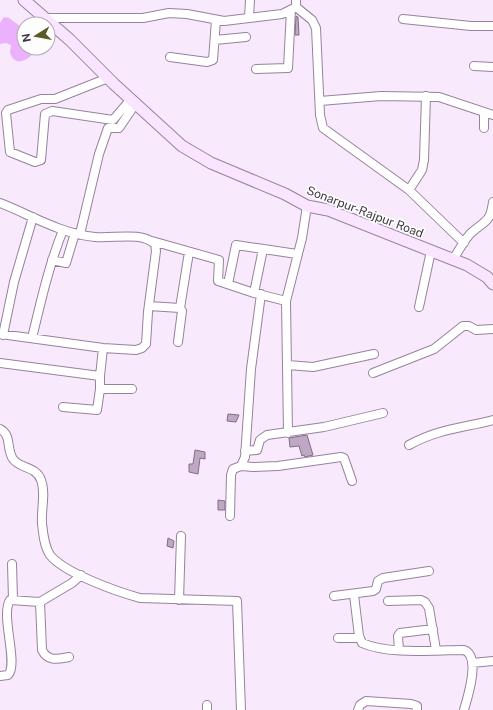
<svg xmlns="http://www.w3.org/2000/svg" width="493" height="710" font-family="'Public Sans',sans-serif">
<rect width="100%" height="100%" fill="#f8eafc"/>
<path fill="#ebb1fd" d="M4,17L9,18L24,29V48H36C33,57 17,69 11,55C9,52 11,49 11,45L6,43L0,44V23Z"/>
<path fill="#bea8c4" stroke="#816d87" d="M296,16L298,17L299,35H295Z
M228,414L239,415L236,422L227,421Z
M307,435L313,455L305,457L304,455L302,456L299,446L290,447L289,438Z
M195,450L205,452V459L200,458L198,474L189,472V464H193Z
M218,500L225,501V510H218Z
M168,538L174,541L173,548L167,546Z"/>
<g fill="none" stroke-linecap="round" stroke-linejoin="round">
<defs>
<path id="minor" d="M296,7L312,20L316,28L320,115L323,128L409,190L464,243
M249,17L250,0
M43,18H143L169,13L187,14L224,21L282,14L296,7V0
M403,19L471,26H493
M215,40L246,37
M170,57L207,62L213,60L216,20
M474,66L493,67
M256,69L288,68L291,10
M108,78L55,99H41L8,110L6,113L10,152L35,162L41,160L45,114L52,111L113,120L131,99
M320,101L381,96L439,97L493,115
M484,128V112
M409,190L422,170L424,160L426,96
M0,203C31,215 61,234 95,237C114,239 140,231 155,244L156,251L148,312L146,344L142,348L136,350L103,348L0,334
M80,234L99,154L108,128H119L136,103
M152,241L219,260L218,281L254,293
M263,249L254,293L286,301
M453,259C459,251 464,240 471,233C485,220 490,224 493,202
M52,260L66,263L75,233
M228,284L236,245L297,254
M149,306L180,308L182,311L178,342
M419,307L431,251
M180,308L189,252
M3,335L14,282L33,217
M32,338C41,301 49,265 63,230
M0,363L100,376L103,348
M288,365L313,367L374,354
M373,373L434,349L463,326H469L476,330L493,329
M100,376V389H132
M63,407L97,410L100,389
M0,429C12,435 6,449 13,459C20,469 36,466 41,480C46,493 41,509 42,523C43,533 44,546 50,555C64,573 118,592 140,598L237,601L241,710
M288,433L286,301L302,238L307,206
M409,445C438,429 462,428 493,420
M245,451L257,450L260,440L267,435L324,427L383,413
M241,466L253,467L278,466L341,457L344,458L352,481
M230,516L231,475L233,469L241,466L245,457L251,369L261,294
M12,564L13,599
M354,595L359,636L362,643C390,655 433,650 464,650C481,656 468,696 464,710
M334,596L373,591L376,589L378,581L383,578L429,571
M179,600L181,536
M388,601L421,600L425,602L429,608L436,650
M40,602L42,650C48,662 58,659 69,657
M338,638H360
M399,650L398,636L400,633L433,629
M472,663L493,661
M0,676L8,675C19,664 0,615 10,600L40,602L72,583L81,575
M207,705V710
M358,710L360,705L366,701L411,704L417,706V710"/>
<path id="secondary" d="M24,0L70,40L114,84L182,146L211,163L285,194L307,206L328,210L467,265L487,277L493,284"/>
</defs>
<use href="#minor" stroke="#97829d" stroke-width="10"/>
<use href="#secondary" stroke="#97829d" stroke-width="13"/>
<use href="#minor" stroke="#fff" stroke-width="8"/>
<use href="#secondary" stroke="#f9e5ff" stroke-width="11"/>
</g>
<g text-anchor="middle" stroke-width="3.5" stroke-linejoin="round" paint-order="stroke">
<g font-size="12" fill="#403843" stroke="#fdfdfd">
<text transform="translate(365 212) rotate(21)" y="4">Sonarpur-Rajpur Road</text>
</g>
</g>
<g transform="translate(36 36) rotate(259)"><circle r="19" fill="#fdfdfd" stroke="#b1aeb3"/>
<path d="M0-3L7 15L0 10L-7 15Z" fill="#5a5a26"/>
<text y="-6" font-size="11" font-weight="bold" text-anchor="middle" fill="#403843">N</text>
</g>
</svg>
